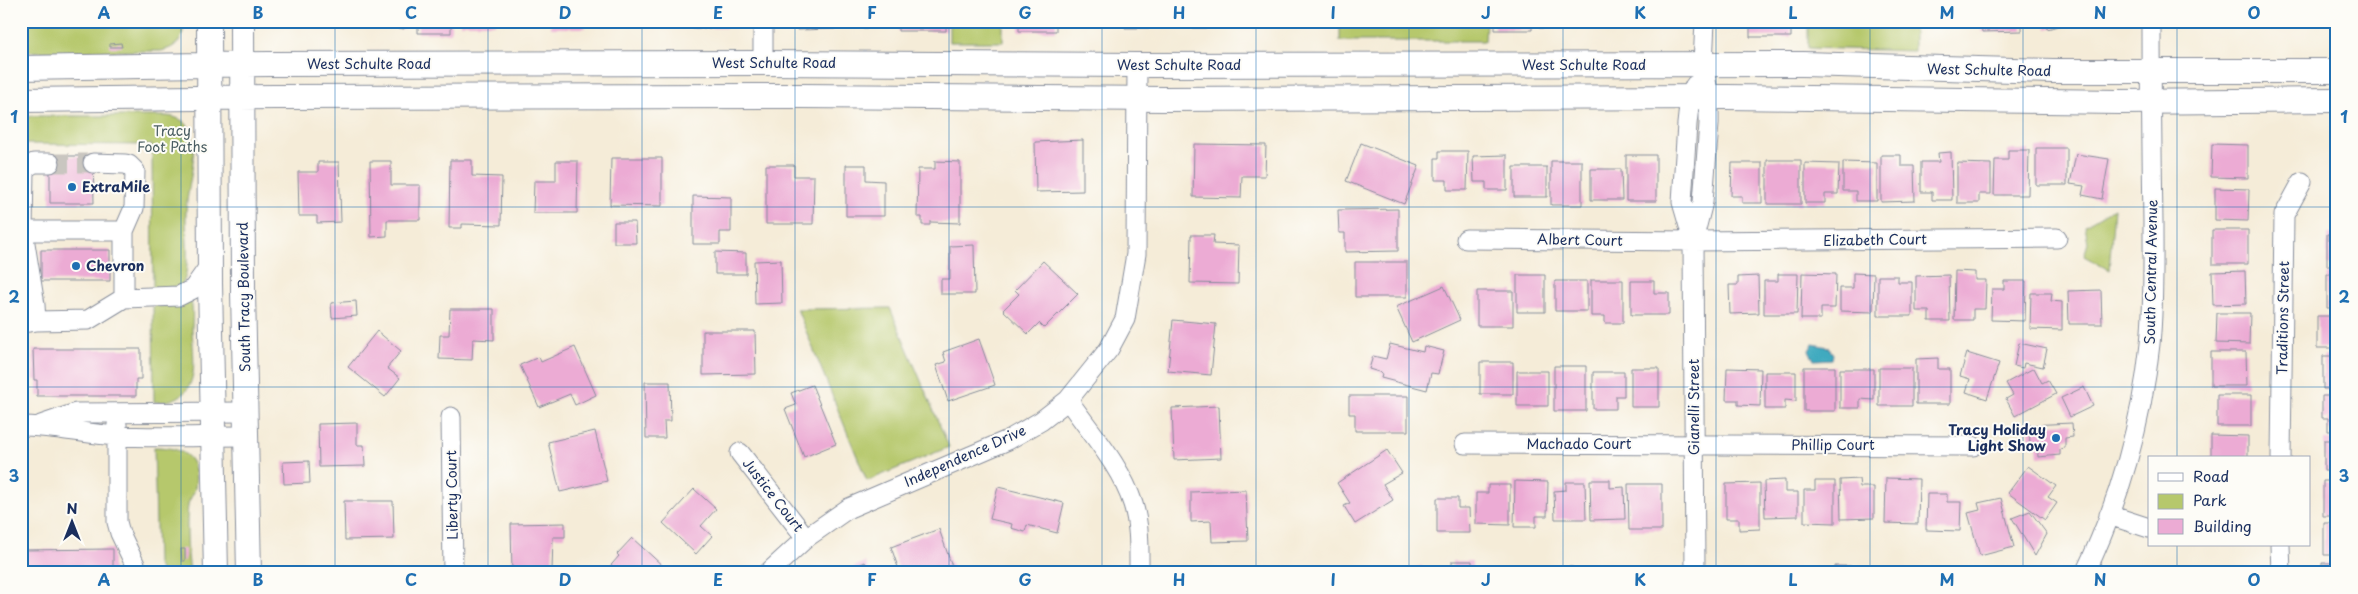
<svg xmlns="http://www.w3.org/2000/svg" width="2358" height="594" font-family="'Playpen Sans',sans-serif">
<rect width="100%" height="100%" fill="#fdfcf7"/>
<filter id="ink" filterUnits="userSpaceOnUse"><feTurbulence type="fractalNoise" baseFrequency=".02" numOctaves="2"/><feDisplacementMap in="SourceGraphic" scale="10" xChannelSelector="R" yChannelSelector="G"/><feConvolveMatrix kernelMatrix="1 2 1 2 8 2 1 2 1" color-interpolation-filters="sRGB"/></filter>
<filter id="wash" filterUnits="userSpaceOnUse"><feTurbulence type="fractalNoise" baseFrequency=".0096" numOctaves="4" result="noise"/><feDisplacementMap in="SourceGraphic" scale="20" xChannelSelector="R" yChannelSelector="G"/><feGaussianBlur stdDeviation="1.12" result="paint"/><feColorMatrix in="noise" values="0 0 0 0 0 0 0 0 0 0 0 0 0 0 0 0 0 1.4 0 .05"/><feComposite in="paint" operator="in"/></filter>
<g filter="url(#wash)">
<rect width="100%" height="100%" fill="#f5ecd8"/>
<path fill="#b6c86c" stroke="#687c65" d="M21,21H184C184,39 178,47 161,51L21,52Z
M949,21H1003V42H949Z
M1340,21H1486L1485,41H1340Z
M1808,21H1914V51L1808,48Z
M31,116H167C179,117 190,123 192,135C198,162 185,192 186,219C186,234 191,276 181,286L153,290L152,145L21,144V119Z
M2114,208L2109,270L2084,256L2088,243L2085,225Z
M190,300C194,306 192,322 192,330C194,365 202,402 154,402L153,306H178Z
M890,308L949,447L867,481L797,309Z
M154,447C182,447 200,456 195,488C194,495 188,500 188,506C186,518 187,563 191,573H162L157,564Z"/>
<path fill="#40aabf" stroke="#2e6c8e" d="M1813,344L1828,347L1833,354L1832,359L1814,360L1809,350Z"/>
<g id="blocks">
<path fill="#ecabd4" d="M377,21H406L404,29L376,24Z
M418,21H451V33H418Z
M460,21H495V24H460Z
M551,21H585V28H551Z
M596,21H627V26H596Z
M650,21H683V24H650Z
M692,21H726V28H692Z
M796,21H835V29L797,30Z
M843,21H888V28H843Z
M898,21H946V31H898Z
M1019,21H1056V31H1019Z
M1125,21H1166V28H1125Z
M1171,21H1212V28H1171Z
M1495,21H1532V30H1495Z
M1539,21H1573V28H1539Z
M1635,21H1666V27H1635Z
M1750,21H1791V37H1750Z
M1981,21H2022V31L1982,32Z
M2045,21H2073V22L2047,29Z
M121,43L122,47H110V44Z
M1083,140V191L1036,192L1035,142Z
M1361,143L1419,166L1404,204L1346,181Z
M1194,144L1266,145L1265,176H1242L1241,198L1193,197Z
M2212,144L2248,145V178L2211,177Z
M2036,148H2067V185H2036Z
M2008,150H2029L2028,195H1994L1995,160H2008Z
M1439,151H1468L1467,190H1447V180H1435V158H1439Z
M1951,152L1952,200H1932V192H1921V162H1939L1938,153Z
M2076,154L2109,159L2102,199L2082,195L2084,186L2070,184Z
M1507,155V190H1486V182H1474L1473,156Z
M1626,155H1656V201H1626Z
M1881,155H1901V166H1914L1915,201L1881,202Z
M50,156H93L94,203H50Z
M611,158H662V206L610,205Z
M450,160H472V176L502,177L501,225L462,224V228H449Z
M1767,160H1801V204H1767Z
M370,161H391V185H420V220H387V236L371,237Z
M556,161H578L577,213H533L534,181H556Z
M935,161L960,162V223L930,222V225H922V217H917L918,169H935Z
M1551,161H1582V205H1551Z
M318,162H339L341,222L317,223V216H299L298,172H318Z
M1843,162L1877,163V201H1856V191H1843Z
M1732,163H1762V203H1742V196H1731Z
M1805,163L1839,164L1838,194H1825V203H1805Z
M1957,163L1991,164V194H1979V203H1957Z
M766,165H794V176H814L813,224H766Z
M846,165H866V180L884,181V216H846Z
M1514,167H1547V197H1514Z
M1591,169H1621L1622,200H1591Z
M2215,188L2249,189L2248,221L2215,220Z
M693,196L731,197V232H720V244H693Z
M1398,209V251L1345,252V233H1339L1338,210Z
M614,222H635L636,243H614Z
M2212,230H2248V264H2212Z
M2327,234H2337V266H2327Z
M1191,235H1214L1213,244L1239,245L1238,284L1190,283Z
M974,245L975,294H941V279H950V246Z
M41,250H110V281H41Z
M715,252L746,253V274H715Z
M781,260L782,303L755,304L754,261Z
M1043,261L1078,294L1044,328L1039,323L1028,334L1003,310L1019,294L1015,290Z
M1355,262H1407V297H1355Z
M1955,271L1975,272V280H1986L1985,309H1973V320H1954Z
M2245,271L2246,304L2213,305L2212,272Z
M1802,273L1836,274L1835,308H1821V319H1801Z
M1853,273L1874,274L1873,312L1840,311V288H1853Z
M1778,274H1798L1797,314H1764V281H1778Z
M2327,274H2337V308H2327Z
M1517,275H1545V312H1517Z
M1949,275L1950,321H1929V311H1916V276Z
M1758,276L1759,313L1730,314L1729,285H1738V277Z
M1878,276H1898V282H1912V316H1878Z
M1591,280H1623V323H1605V316H1591Z
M1555,281H1587V311H1555Z
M1631,281H1654V293H1669V315H1631Z
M2004,281H2026L2025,321L1991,320L1992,289H2004Z
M1444,286L1460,320L1412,342L1396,307Z
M2101,290L2102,324H2069L2068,291Z
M1477,291H1513V326H1477Z
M2031,293H2052L2051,301L2062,302V330L2030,329Z
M356,301L357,316L332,318L331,303Z
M450,309H494V340L473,339L472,360L439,359L440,335H449Z
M2217,313H2250L2249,344L2216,343Z
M2317,316H2337V348H2317Z
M1173,320L1216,324L1211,375L1168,371Z
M377,331L401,351L387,368L400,378L385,397L348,367Z
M703,331H755L756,374L703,375Z
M979,339L995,385L948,401L936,365L946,362L943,352Z
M2019,343L2047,349L2043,367L2024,363L2023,368L2014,366Z
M1390,344L1423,352L1424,346L1444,351L1438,374L1431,373L1427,390L1381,378L1382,373L1369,369L1373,356L1386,359Z
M575,347L596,395L575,405L570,394L539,407L520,365L539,357L541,362Z
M33,349H141V379H136V396H37V380H34Z
M2211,352H2246L2247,386H2211Z
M1967,353L1999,363L1987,399L1966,392L1970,379L1960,376Z
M2323,356H2337V389H2323Z
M1938,358V369H1950V404H1916V359Z
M1480,362H1513V394H1480Z
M1554,366H1586V411H1554Z
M1804,367H1835V411H1804Z
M1631,368H1659V407H1631Z
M1727,368L1761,369L1760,406L1738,405V400H1726Z
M1879,368H1912V406H1879Z
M2034,368L2042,383L2048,380L2056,394L2015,416L2006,399L2013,395L2006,383Z
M1840,369H1874V400L1860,399V408H1840Z
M1517,371H1548V406H1517Z
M1593,372H1624V396H1616V409H1593Z
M1765,372H1796V401L1785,400V409H1765Z
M645,382H670L671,421H664L665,438H646Z
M812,385L836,444L804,457L785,409L796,405L791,393Z
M2084,387L2093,406L2070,417L2061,398Z
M2217,395H2251V426H2217Z
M1349,396H1408V431H1355V414H1349Z
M2322,396H2337V431H2328V418H2322Z
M1219,406L1221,458L1174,460L1172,408Z
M357,423V445H364L365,466L319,467L318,424Z
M2072,423L2073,437L2065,438V448L2060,449V455L2038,457L2037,444L2030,445L2029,425Z
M595,431L607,481L560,492L548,442Z
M2211,435L2248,436V458H2211Z
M2324,440H2337V471H2324Z
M1387,450L1402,473L1383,484L1393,500L1355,524L1344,506L1350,503L1337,483Z
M309,461L310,483L284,484L283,462Z
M2028,466L2056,486L2048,497L2057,503L2045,520L2008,493Z
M1886,478L1919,479L1918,524L1885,523Z
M1859,479L1860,487H1874V518L1841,519L1840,480Z
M1590,480H1610V488L1624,487L1625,519L1591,520Z
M1785,480V492H1798V516L1765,517L1764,481Z
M1515,481L1548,482L1547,516H1536V527H1514Z
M1815,481H1835V523L1804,522V490H1815Z
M2323,481H2337V516H2323Z
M1566,482H1585L1586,519H1555L1554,491L1566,490Z
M1760,483V529L1739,530V519H1726V484Z
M1628,484H1662V530H1629Z
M1488,485H1510V525L1476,524V493H1488Z
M998,487L1064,503L1057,533L1027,525L1025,532L1011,528L1012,524L990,519Z
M694,489L716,509L701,526L712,536L696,554L663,523Z
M1246,490L1248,541L1212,542L1211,521L1191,522V492Z
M1927,494H1947V502H1961L1960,531L1926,530Z
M1437,498H1458V508H1469L1470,533H1437Z
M2001,498L2014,547L1980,556L1968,513L1980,510L1978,503Z
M344,501H393L394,539L345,540Z
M2030,511L2047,534L2035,556L2012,518Z
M565,523V537H553L552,571L512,573L511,524Z
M2324,523H2337V555H2324Z
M939,529L953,569L943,573H900L891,547Z
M632,538L664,567L659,573H608L606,571L619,556L617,554Z
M113,549V573H21V550Z
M181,549H185V561H182Z
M1452,561H1472V573H1452Z
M865,562L870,573H842Z
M2322,563H2337V573H2322Z
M1422,566L1423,573H1392V572Z
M1553,566L1573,567V573H1553Z
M1835,566H1851V573H1835Z
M2143,567L2165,572V573H2142Z
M1902,569L1919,572V573H1901Z"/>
</g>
</g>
<g filter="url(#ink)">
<use href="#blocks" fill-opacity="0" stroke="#888e9b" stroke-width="1"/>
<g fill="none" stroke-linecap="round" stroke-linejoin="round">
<path stroke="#c9c6c0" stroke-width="19" stroke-dasharray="19 9" stroke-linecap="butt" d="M50,163H93"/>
<defs>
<path id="minor" d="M763,21V63
M50,163H34L24,169L23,231H124V298
M93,163L125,164L129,165L135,171L134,208L124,231
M21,231H23L35,305L36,321
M1466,239L1693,241L2057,238
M1693,240L1682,202L1687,124L1690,97L1695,85
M21,323L36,321L88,320L124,298L179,296L193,289L210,265
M1068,400C1091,433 1121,466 1133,504C1140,526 1139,550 1139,573
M451,417L453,573
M117,424V522L120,533L139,573
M41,425L76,413L245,412
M21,426C53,426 84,434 116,436C159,438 202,436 246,436
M1465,444L1973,446
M740,453L806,538
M2281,458L2284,215L2302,182
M2109,515L2149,528
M2280,545L2281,573
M768,573L806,538L849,508L1008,440L1041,421L1068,400L1109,349L1125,319L1136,254L1137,65
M1695,573L1693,241L1703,202L1709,124V97L1703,64L1705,21
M2085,573C2119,503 2142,422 2150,344C2154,304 2153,263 2153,222C2152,155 2151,88 2151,21"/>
<path id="major" d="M209,21L210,283L216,573
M242,21L243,292L249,573
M21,68L269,64L763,63L1137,65L1803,64L2053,71H2337
M21,100L275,97L801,96L1164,99L1727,97L2119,102L2337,100"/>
</defs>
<use href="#minor" stroke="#888e9b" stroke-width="21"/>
<use href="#major" stroke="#888e9b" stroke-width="26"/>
<use href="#minor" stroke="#fff" stroke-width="19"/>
<use href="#major" stroke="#fff" stroke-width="24"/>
</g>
</g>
<path fill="none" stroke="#1f6fb2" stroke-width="1" stroke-opacity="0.55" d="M181,21V573M335,21V573M488,21V573M642,21V573M795,21V573M949,21V573M1102,21V573M1256,21V573M1409,21V573M1563,21V573M1716,21V573M1870,21V573M2023,21V573M2177,21V458M21,207H2337M21,387H2337M2177,545V573"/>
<g fill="#1f6fb2" stroke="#fdfcf7" stroke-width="2">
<circle cx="72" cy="187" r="5"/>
<circle cx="76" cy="266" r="5"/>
<circle cx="2056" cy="438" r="5"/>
</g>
<g text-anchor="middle" stroke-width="4" stroke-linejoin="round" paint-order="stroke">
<g font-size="14" fill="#1b2f5e" stroke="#fdfcf7">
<text x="774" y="68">West Schulte Road</text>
<text x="369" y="69">West Schulte Road</text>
<text x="1179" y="70">West Schulte Road</text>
<text x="1584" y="70">West Schulte Road</text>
<text transform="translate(1989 70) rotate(1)" y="5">West Schulte Road</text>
<text transform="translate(1580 240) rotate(1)" y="5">Albert Court</text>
<text transform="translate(1875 240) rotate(-1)" y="5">Elizabeth Court</text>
<text transform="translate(2151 272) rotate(-89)" y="5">South Central Avenue</text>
<text transform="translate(244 297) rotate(-91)" y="5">South Tracy Boulevard</text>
<text transform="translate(2283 318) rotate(-89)" y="5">Traditions Street</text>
<text transform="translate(1694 407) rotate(-90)" y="5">Gianelli Street</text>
<text x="1579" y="449">Machado Court</text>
<text x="1833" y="450">Phillip Court</text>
<text transform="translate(965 456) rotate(-24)" y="5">Independence Drive</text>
<text transform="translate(452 495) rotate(-91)" y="5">Liberty Court</text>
<text transform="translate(773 495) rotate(52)" y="5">Justice Court</text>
</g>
<g font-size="14" fill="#4a5d62" stroke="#fdfcf7">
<text x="172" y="136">Tracy<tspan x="172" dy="16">Foot Paths</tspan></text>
</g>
<g font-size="14" font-weight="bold" fill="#1b2f5e" stroke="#fdfcf7" text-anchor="start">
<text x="82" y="192">ExtraMile</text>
<text x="86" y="271">Chevron</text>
<text x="2046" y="435" text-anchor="end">Tracy Holiday<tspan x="2046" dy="16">Light Show</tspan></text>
</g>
</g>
<rect width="2358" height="594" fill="none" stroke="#fdfcf7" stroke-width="55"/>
<rect x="2148" y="456" width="162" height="90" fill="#fdfcf7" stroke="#a3aaba"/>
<rect x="2158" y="473" width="25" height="8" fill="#ffffff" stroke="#a3aaba"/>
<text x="2193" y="482" font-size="15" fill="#1b2f5e">Road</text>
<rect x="2158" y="494" width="25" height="15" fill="#b6c86c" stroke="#a3aaba"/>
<text x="2193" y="506" font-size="15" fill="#1b2f5e">Park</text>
<rect x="2158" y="519" width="25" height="15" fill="#ecabd4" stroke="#a3aaba"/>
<text x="2193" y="532" font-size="15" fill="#1b2f5e">Building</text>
<g transform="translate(72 522)" stroke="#fdfcf7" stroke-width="4" paint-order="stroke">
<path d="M0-4L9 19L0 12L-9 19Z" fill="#1b2f5e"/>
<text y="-8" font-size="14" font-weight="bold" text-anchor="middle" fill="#1b2f5e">N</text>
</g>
<rect x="28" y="28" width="2302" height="538" fill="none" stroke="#1f6fb2" stroke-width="2"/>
<g font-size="16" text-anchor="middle" font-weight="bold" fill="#1f6fb2">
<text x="104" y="19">A</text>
<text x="258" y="19">B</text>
<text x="411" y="19">C</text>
<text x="565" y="19">D</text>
<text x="718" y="19">E</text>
<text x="872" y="19">F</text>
<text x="1025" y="19">G</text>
<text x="1179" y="19">H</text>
<text x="1333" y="19">I</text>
<text x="1486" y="19">J</text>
<text x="1640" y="19">K</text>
<text x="1793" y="19">L</text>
<text x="1947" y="19">M</text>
<text x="2100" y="19">N</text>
<text x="2254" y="19">O</text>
<text x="14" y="123">1</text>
<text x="2344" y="123">1</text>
<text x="14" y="303">2</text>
<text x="2344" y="303">2</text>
<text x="14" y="482">3</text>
<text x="2344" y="482">3</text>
<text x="104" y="586">A</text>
<text x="258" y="586">B</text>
<text x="411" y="586">C</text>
<text x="565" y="586">D</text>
<text x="718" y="586">E</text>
<text x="872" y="586">F</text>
<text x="1025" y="586">G</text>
<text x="1179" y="586">H</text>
<text x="1333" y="586">I</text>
<text x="1486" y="586">J</text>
<text x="1640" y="586">K</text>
<text x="1793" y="586">L</text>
<text x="1947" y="586">M</text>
<text x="2100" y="586">N</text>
<text x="2254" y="586">O</text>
</g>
</svg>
